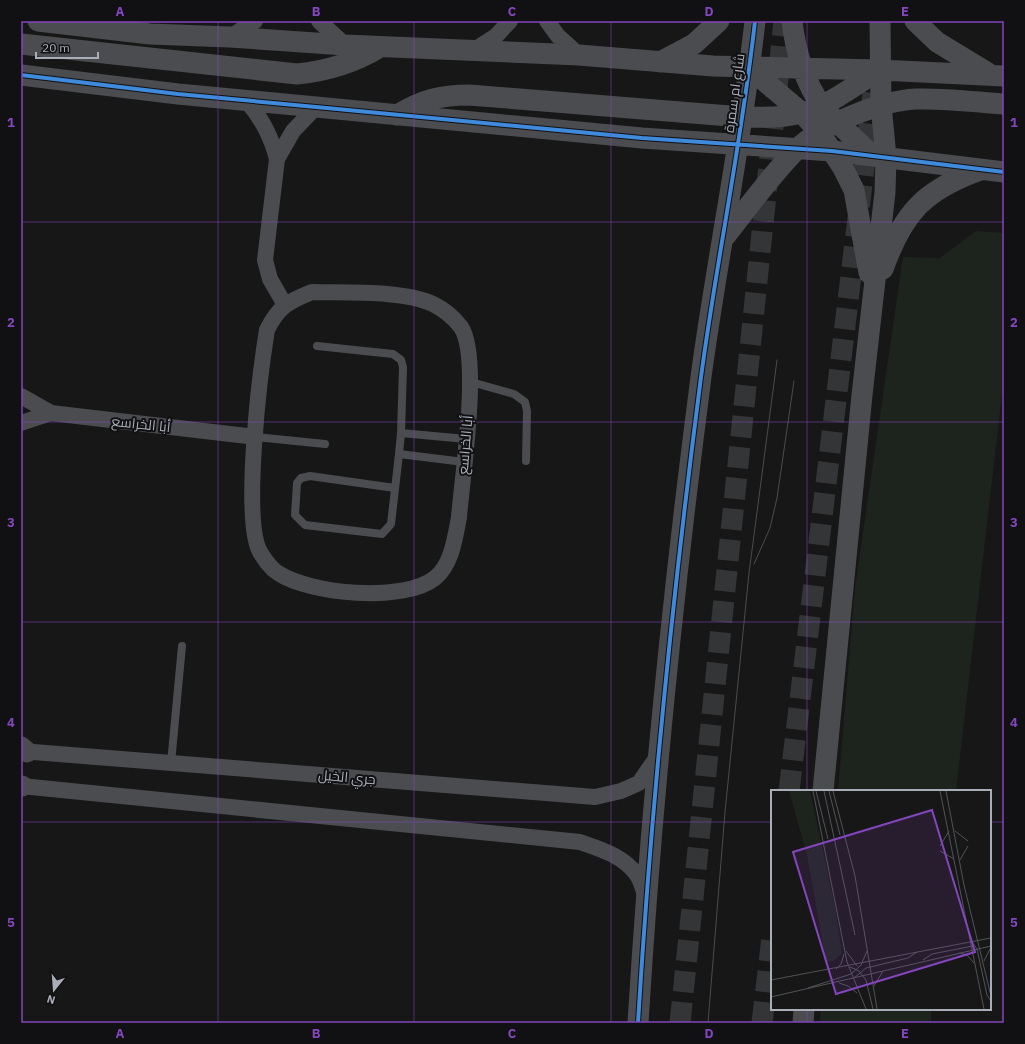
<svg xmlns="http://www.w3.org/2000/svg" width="1025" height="1044" font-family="'IBM Plex Sans',Cairo,sans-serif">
<rect width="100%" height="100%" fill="#171717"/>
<path fill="#1d241e" d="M976,231L1004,233V377L956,791H838L855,588L903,257L940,258Z
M821,1009H931V1023H820Z"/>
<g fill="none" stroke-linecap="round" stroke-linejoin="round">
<path stroke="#343537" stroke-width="21" stroke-dasharray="21 10" stroke-linecap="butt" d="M789,791L873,93
M680,1023L784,21
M762,1023L772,937"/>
<path stroke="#4b4c50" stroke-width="8" d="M317,346L393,354L401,360L403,367L401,433L466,439
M471,382L514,394L525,402L527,411L526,461
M256,437L325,444
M399,454L401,433
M395,488L310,476L301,478L297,483L295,515L305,525L382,534L391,524L399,454L464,462
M171,763L182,646"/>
<path stroke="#4b4c50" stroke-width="16" d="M319,21L345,45
M547,21L558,36L579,55
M230,37L255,21
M471,52L496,36L510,21
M246,100C262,119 271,136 277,159
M312,292C345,293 403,290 433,304C443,309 454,318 461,327C481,357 462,478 459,517C455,538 452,564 435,578C404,603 310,594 278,573C270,568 265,560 260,552C242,519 260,372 267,330C278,307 289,301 312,292Z
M285,305L270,279L265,260L277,159L293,131L316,107
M21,396L51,413L256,437
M21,423L51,413
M21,751L595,797L621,791L639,783L657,757
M21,786L580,842C600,849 624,856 637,875C641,881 643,889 645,895"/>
<path stroke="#4b4c50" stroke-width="21" d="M38,21L150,34L230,37L345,45L579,55L713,66L880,70L1004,76
M792,21C795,49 805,85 823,107C838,125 857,140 873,156
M915,21L937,42L988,73
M21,44L297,74C328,71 354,63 380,47
M660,62L694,44L719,21
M749,68L802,113L820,133L843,168L854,190L869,273
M21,75L178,94L316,107L642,138L832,151L1004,172
M397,115C422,100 440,95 469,95L742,117C769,118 798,118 823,105C843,95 861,81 880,70
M723,239C747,209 770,176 797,149C823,124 880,101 916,99C945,98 975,102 1004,104
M883,269C903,213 924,190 980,170
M21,747L27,752
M21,786H22
M823,791L862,395L885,192L886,157L881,105L880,21
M638,1023C651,807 673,592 701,377C717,258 742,140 755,21
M803,1023L804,1009"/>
<path stroke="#4b4c4f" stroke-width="1" d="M754,564L770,528L777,498L794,381
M708,1023L725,812L749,573L777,360"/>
<defs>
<path id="cycleway" d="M21,75L178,94L316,107L642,138L832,151L1004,172
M638,1023C651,807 673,592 701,377C717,258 742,140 755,21"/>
</defs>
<use href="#cycleway" stroke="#111113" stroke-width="6"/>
<use href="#cycleway" stroke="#408adc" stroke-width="4"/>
</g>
<path fill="none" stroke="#8446be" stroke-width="1" stroke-opacity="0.55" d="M218,21V1023M414,21V1023M611,21V1023M807,21V791M21,222H1004M21,422H1004M21,622H1004M21,822H772M990,822H1004M807,1009V1023"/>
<g text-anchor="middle" stroke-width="4" stroke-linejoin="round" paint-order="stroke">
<g font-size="14" fill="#a8adb8" stroke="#111113">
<text transform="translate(734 93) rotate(-82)" y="5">شارع ام سمرة</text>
<text transform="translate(141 424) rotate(6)" y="5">أبا الخراسع</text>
<text transform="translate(465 445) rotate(-85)" y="5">أبا الخراسع</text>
<text transform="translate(347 777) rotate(5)" y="5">جري الخيل</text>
</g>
</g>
<g transform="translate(771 790)">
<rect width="220" height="220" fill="#171717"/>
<path d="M18,1H39L64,117L71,164L62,171L55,172L36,65Z" fill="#1d241e"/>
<path fill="none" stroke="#515357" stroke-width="1" d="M42,1L76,172L95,219M45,1L57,49M53,1L84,145M58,1L69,45M62,1L84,86L106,219M169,1L213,219M175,1L193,95L220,206M184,41L197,51M169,56L178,41M169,61L183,69M189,70L197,56M201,152L206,159L216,205L220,211M75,161L86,176M188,163L196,165L203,173M220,165V178M152,170L161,164L202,156M213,171L220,157M79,177L88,181L95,190L102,219M65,179L70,174L73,164M83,188L95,178L137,168L146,162M0,190L220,148M68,193L77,196L86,203M103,196L112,181M37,198L80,184L90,175L96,161M0,207L220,156"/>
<path fill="#8446be" fill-opacity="0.15" stroke="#8446be" stroke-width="2" d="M161,20L204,162L65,204L22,62Z"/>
<rect width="220" height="220" fill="none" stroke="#a8adb8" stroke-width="2"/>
</g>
<rect width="1025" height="1044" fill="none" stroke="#111113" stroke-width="44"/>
<g transform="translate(54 990) rotate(197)" stroke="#111113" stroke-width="3" paint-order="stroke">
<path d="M0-3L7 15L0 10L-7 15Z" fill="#a8adb8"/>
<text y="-6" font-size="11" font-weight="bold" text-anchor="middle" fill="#a8adb8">N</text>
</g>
<path d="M36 52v6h62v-6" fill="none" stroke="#a8adb8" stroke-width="2"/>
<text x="42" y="52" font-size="12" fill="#a8adb8" stroke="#111113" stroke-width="3" paint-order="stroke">20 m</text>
<rect x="22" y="22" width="981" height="1000" fill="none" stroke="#8446be" stroke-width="1.5"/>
<g font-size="13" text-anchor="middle" font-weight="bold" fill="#8446be">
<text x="120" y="16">A</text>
<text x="316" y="16">B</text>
<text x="512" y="16">C</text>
<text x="709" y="16">D</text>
<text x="905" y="16">E</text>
<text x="11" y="127">1</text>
<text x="1014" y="127">1</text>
<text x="11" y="327">2</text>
<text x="1014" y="327">2</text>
<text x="11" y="527">3</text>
<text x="1014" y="527">3</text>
<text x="11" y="727">4</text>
<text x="1014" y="727">4</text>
<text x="11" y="927">5</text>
<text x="1014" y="927">5</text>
<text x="120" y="1038">A</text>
<text x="316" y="1038">B</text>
<text x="512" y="1038">C</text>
<text x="709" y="1038">D</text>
<text x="905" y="1038">E</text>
</g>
</svg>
